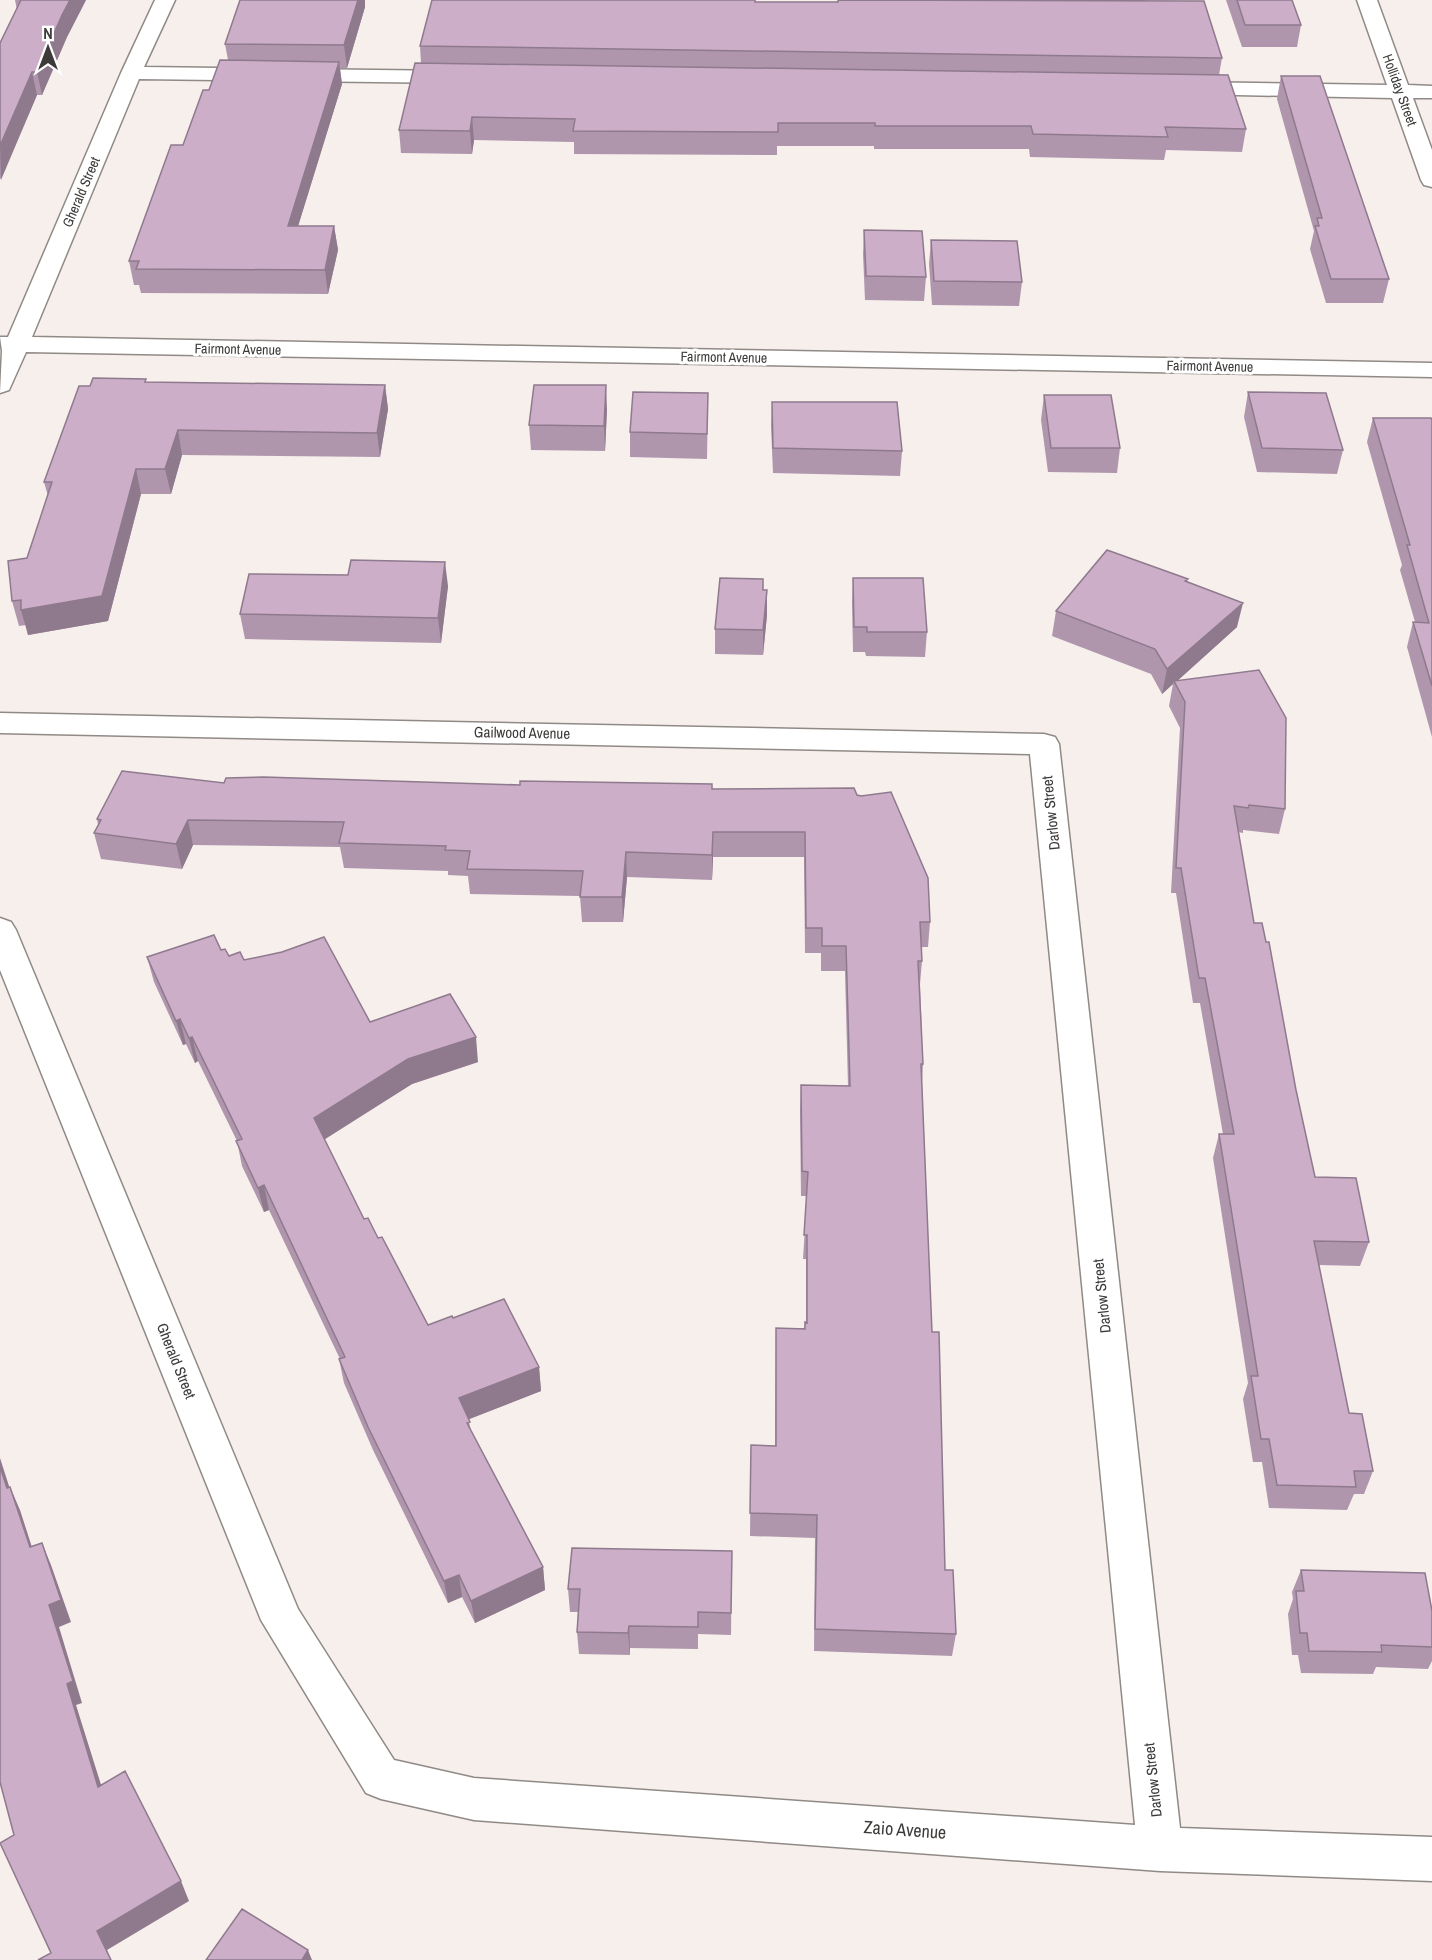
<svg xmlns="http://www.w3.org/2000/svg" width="1432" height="1960" font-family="'Archivo Narrow',sans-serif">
<rect width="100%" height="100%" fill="#f6efec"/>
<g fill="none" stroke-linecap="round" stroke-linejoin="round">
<defs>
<path id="minor" d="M155,0H175L144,67L457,71L464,73L467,77L464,81L457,83L139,79L32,337L1432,363V377L26,352L9,390L0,393L2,351L0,337H8L121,73Z
M1357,0H1377L1408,85L1432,86V98H1413L1432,150V187L1424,185L1421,180L1392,98L1189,94L1182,92L1178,88L1182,84L1189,82L1387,85Z
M0,713L1044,734L1055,737L1059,744L1180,1828L1432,1837V1881L1160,1871L474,1820L381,1799L366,1793L261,1620L0,970V918L11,922L16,930L298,1609L394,1760L474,1778L1135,1825L1030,754L0,733Z"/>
</defs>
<use href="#minor" stroke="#908a87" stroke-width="3"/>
<use href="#minor" fill="#fff" fill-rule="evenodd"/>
</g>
<path fill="#af96ad" d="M15,0H86L67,37L42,95H37L0,180V43L17,10Z
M240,0H365V7L347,68H340L342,84L298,226H334L338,250L328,294L141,293L139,285H134L129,261L183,145L209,90L228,60L225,44Z
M838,0H1145L1222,58L1219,75L1246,129L1242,152L1166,150L1164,160L1030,157L1029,149H874V146H777V155L574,154V142L474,140L472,154L401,153L399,130L421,63L420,46L755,2H837Z
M1226,0H1292L1301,25L1297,47H1242Z
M1281,76L1389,279L1383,303H1326L1310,249L1314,231L1277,99Z
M864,230L926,277L924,301L865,300L863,254Z
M931,240L1022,282L1019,306L932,305L929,264Z
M147,382L385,385L388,409L380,457L182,455L171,494H141L108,621L28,635L26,625L19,626L12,601L48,496L44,482L90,386Z
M1248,392L1343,450L1337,474L1257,472L1244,417Z
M708,393L707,459L630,457V432Z
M1044,395L1120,448L1117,473L1048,472L1041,420Z
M772,402L902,451L900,476L773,473L771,426Z
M607,409L605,451L531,450L529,425Z
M1373,418L1432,420V737L1407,647L1413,622H1415L1400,570L1402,565L1367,442Z
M348,575L448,586L441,643L245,639L240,614Z
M853,578L927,632L925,657L866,656L865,652H853L852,603Z
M1188,579L1187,582L1237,627L1178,680L1285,809L1279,834L1243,830V833L1238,832L1254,923L1296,1090L1315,1177L1369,1242L1360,1266L1319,1265L1349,1413L1373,1471L1364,1494H1354L1347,1510L1269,1508L1262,1462H1253L1243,1399L1248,1383L1213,1158L1219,1134H1223L1200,1003H1193L1176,893H1171L1180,728L1169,706L1173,684L1162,694L1151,674L1052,636L1056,611Z
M763,590L767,615L763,655L715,654V629Z
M224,783L520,785L712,789L857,795L930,922L928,947H921L922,961L920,984L923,1064L922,1083L932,1332L945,1570L956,1634L952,1656L814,1651L815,1538L750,1536L751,1445L775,1446L776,1328H804L805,1322H806V1259H803L807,1196H801L800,1110L801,1085L848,1086L845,971H821V953H805L804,857H713L712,880L627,877L623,922H582L580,896L470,894L468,876L448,875V871L344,868L340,847L193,845L182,869L101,859L94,833L98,825L97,819Z
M221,950L229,956L244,960L370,1022L478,1062L412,1084L324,1139L364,1219L378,1238L428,1325L453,1318L539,1367L541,1391L468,1419L471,1430L543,1567L545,1590L475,1623L462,1597L448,1603L373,1450L344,1383L339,1359H340L269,1210L264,1212L242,1166L237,1141L198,1061L195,1063L186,1044L183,1045L154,982L147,957Z
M732,1551L731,1635L698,1634V1649L630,1648V1655L579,1654L577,1632L578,1612H570L568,1589Z
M1301,1570L1432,1611V1661L1428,1669L1376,1667L1373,1674L1301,1673L1298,1655H1292L1288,1614L1293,1599L1292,1592Z"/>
<path fill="#8f7a8d" d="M70,0H86L67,37L42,95L37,72L62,15Z
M358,0H365V7L347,68L344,45Z
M339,62L342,84L291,249L288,226Z
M32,72L37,95L1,180L0,146Z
M472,117L474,140L472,154L470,131Z
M334,226L338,250L328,294L325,270Z
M385,385L388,409L380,457L377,433Z
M606,385L607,409L605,451L604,426Z
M178,430L182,455L171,494L165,469Z
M136,469L141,494L108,621L28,635L21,610Z
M445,562L448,586L441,643L438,618Z
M767,590V615L763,655V630Z
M1243,603L1237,627L1175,683L1174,681L1173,684L1162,694L1167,669Z
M188,820L193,845L182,869L176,844Z
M713,832V857L712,880V855Z
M626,852L627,877L623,922L622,897Z
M180,1019L186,1044L183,1045L176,1021Z
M192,1037L198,1061L195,1063L189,1038Z
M476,1037L478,1062L412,1084L319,1143L314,1118L408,1059Z
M264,1185L269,1210L264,1212L258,1188Z
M539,1367L541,1391L462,1422L459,1398Z
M0,1458L17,1511L7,1488L0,1467Z
M10,1487L20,1510L39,1569L30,1547Z
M42,1543L51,1565L71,1622L59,1627L82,1703L76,1705L108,1807L98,1787L67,1684L49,1605Z
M543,1567L545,1590L475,1623L471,1601Z
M459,1575L462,1597L448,1603L444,1581Z
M629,1626L630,1648V1655L628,1633Z
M181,1881L189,1901L107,1950L111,1960L97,1931Z
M308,1950L312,1960H302Z"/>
<path fill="#ccaec9" stroke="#8f7a8d" stroke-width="1.5" d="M21,0H70L62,15L37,72H32L0,146V43Z
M240,0H358L344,45L225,44Z
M432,0H755V2H838V0L1204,1L1222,58L420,46Z
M1237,0H1292L1301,25H1245Z
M220,60L339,62L288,226H334L325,270L136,269L139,261H129L171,145H183L203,90H209Z
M415,63L1228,75L1246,129L1165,127L1168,137L1033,134L1031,126H875V123H778V132L573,131L575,119L472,117L470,131L399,130Z
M1281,76H1320L1389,279H1331L1315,226H1319L1317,218H1322Z
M864,230L922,231L926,277L866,276Z
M931,240L1017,241L1022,282L934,281Z
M93,378L146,379L145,382L385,385L377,433L178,430L165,469H136L102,596L21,610V600L12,601L8,561L27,558L52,482H44L79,386H90Z
M534,385H606L604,426L529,425Z
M633,392L708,393L707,434L630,432Z
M1248,392L1326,393L1343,450L1262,448Z
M1044,395H1111L1120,448H1051Z
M772,402H897L902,451L773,448Z
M1373,418H1431L1432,420V686L1413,622L1429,623L1407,545H1410Z
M1107,550L1188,579L1185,581L1243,603L1167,669L1155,649L1056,611Z
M351,560L445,562L438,618L240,614L249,574L348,575Z
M720,578L763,579V590H767L763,630L715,629Z
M853,578H923L927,632H867V627H854Z
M1259,670L1286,718L1285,809L1249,805L1248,808L1234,806L1254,923H1262L1266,942H1269L1296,1090L1315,1177L1356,1178L1369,1242L1314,1241L1349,1413L1362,1414L1373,1471H1354L1356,1487L1277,1485L1269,1439H1261L1251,1376H1258L1219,1134H1234L1205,978H1199L1181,868H1176L1185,702L1174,681Z
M122,771L224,783L226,778L264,777L520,785V781L712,784V789L854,788L857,795L861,796L891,792L928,878L930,922H920L922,961H918L923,1064H921L932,1332H939L945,1570H953L956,1634L815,1629L817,1515L750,1513L751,1445L776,1446V1328L805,1329V1322L807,1323V1235H804L808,1172L802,1171L801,1085L850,1086L846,946H822V928H806L805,832H713L712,855L626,852L622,897H580L583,871L467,869L470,851L445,850L446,846L339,843L344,822L188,820L176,844L94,833L101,820L97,819Z
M214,935L221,950L225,949L229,956L240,952L244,960L282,952L324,937L370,1022L450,994L476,1037L408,1059L314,1118L364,1219L368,1218L378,1238L382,1237L428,1325L452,1316L453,1318L504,1299L539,1367L459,1398L470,1422L467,1423L543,1567L471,1601L459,1575L444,1581L368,1427L339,1359L345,1357L264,1185L258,1188L236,1141L242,1139L192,1037L189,1038L180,1019L176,1021L147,957Z
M0,1467L7,1488L10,1487L30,1547L42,1543L61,1600L49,1605L73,1681L67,1684L98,1787L125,1771L181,1881L97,1931L111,1960H38L51,1953L0,1843L14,1835L0,1782Z
M572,1548L732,1551L731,1613L698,1612V1627L629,1626L628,1633L577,1632L580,1589H568Z
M1301,1570L1425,1573L1432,1611V1647L1381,1645L1382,1652L1309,1651L1307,1633H1300L1296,1591H1304Z
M242,1909L308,1950L302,1960H206Z"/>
<g text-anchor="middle" stroke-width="6" stroke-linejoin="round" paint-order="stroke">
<g font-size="14" fill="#3d3b39" stroke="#fff">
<text transform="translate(1400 90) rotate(70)" y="5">Holliday Street</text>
<text transform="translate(81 192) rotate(-67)" y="5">Gherald Street</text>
<text transform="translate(238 349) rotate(1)" y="5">Fairmont Avenue</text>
<text transform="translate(724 357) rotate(1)" y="5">Fairmont Avenue</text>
<text transform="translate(1210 366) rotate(1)" y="5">Fairmont Avenue</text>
</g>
<g font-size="15" fill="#3d3b39" stroke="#fff">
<text transform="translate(522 733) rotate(1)" y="5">Gailwood Avenue</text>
<text transform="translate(1051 813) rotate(-96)" y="5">Darlow Street</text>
<text transform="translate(1102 1296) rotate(-96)" y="5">Darlow Street</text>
<text transform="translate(176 1361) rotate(68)" y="5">Gherald Street</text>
<text transform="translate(1153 1780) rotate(-96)" y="5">Darlow Street</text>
</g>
<g font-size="18" fill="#3d3b39" stroke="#fff">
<text transform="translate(905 1830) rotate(4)" y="6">Zaio Avenue</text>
</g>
</g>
<g transform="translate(48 48)" stroke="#ffffff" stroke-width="4.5" paint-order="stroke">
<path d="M0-4.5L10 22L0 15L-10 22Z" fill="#3d3b39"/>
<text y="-9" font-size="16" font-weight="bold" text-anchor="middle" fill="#3d3b39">N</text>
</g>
</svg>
